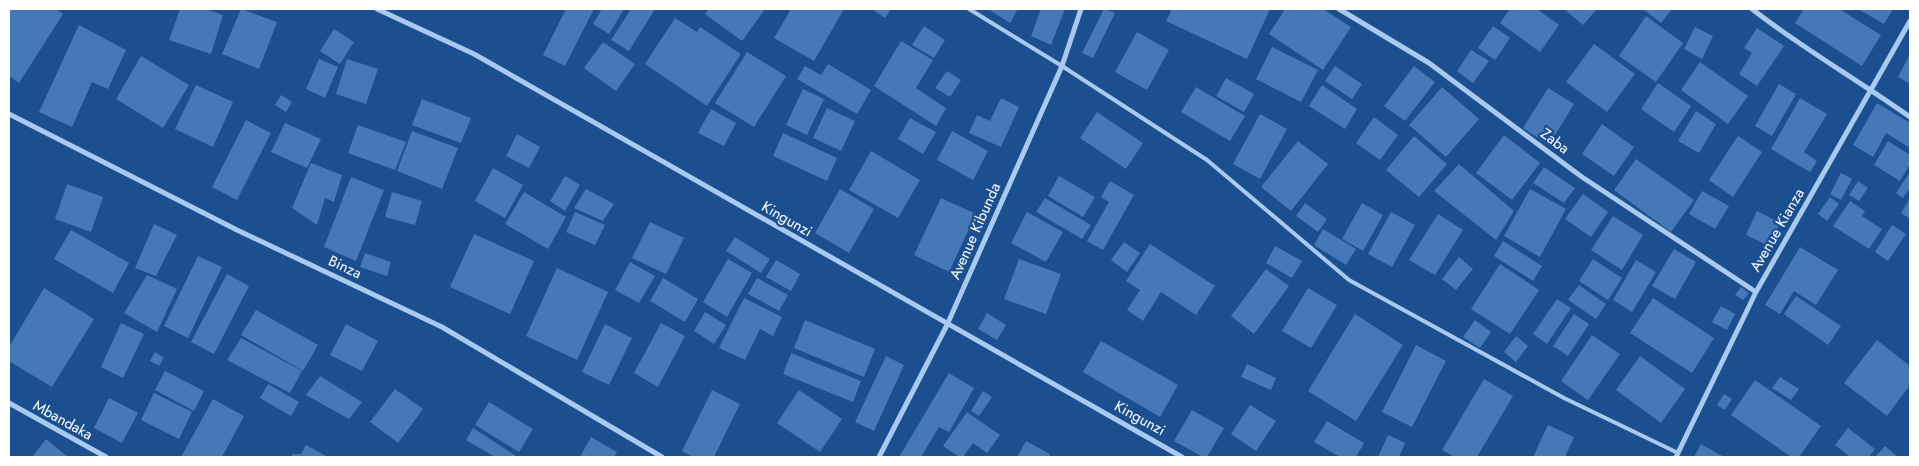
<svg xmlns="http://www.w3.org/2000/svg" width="1919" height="466" font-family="Jost,sans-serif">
<rect width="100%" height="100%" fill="#1b4f8f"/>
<path fill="#4478b7" d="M9,9H56L63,14L19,83L9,76Z
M180,9H205L223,15L211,54L169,40Z
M241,9L277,22L259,69L222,54Z
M566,9H594L565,66L543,55Z
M602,9H624L609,34L593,24Z
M631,9H655L629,51L611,40Z
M709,9H765L742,41L705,14Z
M791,9H844L814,61L774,38Z
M872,9H891L885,18Z
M988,9H1018L1010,23Z
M1041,9H1065L1051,45L1031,36Z
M1104,9L1115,13L1093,58L1082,53Z
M1172,9H1270L1247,59L1166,21Z
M1285,9H1323L1351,27L1323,70L1269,34Z
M1510,9H1537L1559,25L1540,52L1500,23Z
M1564,9H1597L1583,25Z
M1643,9H1672L1661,23Z
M1804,9H1839L1881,35L1862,66L1795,23Z
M1858,9H1893L1884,24Z
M1646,16L1683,43L1656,82L1619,56Z
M675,18L697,32L700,27L741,54L707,106L645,64Z
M79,25L126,50L108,89L92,82L72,127L39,112Z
M924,26L945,40L934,58L912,45Z
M1493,26L1510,38L1495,60L1478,48Z
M1695,27L1713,36L1702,59L1684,49Z
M1757,28L1784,46L1757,86L1739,74L1752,53L1744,48Z
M334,29L354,42L340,64L320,51Z
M1137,32L1169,50L1147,90L1115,72Z
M901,41L933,60L916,88L946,108L936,126L874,86Z
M603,42L635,64L616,91L584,68Z
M1594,44L1635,74L1607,112L1566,82Z
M1272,47L1318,70L1301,102L1256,79Z
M1471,50L1489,61L1473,83L1457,71Z
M747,52L786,76L754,127L715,103Z
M1910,54V84L1898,77Z
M141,56L189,85L163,128L116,99Z
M319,59L338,67L325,98L306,89Z
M347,59L378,69L366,104L336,94Z
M1700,62L1748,96L1728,124L1681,90Z
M828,64L871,90L857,114L797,79L805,66L821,75Z
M1335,66L1362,84L1352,99L1325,81Z
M1414,66L1435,82L1405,121L1384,106Z
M947,71L961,80L950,97L935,88Z
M1226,78L1254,94L1244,112L1216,96Z
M1658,83L1691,106L1674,132L1641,109Z
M1779,84L1796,94L1772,136L1755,126Z
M196,85L233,102L213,147L175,129Z
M1322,85L1357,109L1345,129L1309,106Z
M1196,87L1245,116L1230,141L1181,112Z
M1442,87L1479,119L1446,157L1409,125Z
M1548,88L1574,104L1549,145L1523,128Z
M803,89L824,99L807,135L786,125Z
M281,95L292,102L286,112L275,105Z
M1001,98L1019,107L1001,147L969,133L977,115L990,121Z
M1800,98L1827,114L1804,152L1817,161L1810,172L1771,149Z
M422,99L471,118L461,143L412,125Z
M1877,103L1910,123V148L1886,133L1873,157L1853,145Z
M827,108L855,121L841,151L813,138Z
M711,109L736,123L724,146L698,133Z
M1696,111L1716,124L1699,153L1678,141Z
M1097,112L1143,143L1126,169L1080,138Z
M1260,114L1287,129L1260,179L1233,164Z
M1374,117L1398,135L1380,160L1356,143Z
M910,118L936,132L923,154L898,139Z
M246,120L271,133L237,200L212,187Z
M285,123L321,139L307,168L271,152Z
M1602,124L1634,147L1614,176L1582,154Z
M358,125L406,142L395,170L348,153Z
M412,131L458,148L442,189L397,171Z
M952,131L988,151L973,180L937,160Z
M783,133L837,158L827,181L773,156Z
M517,134L540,147L529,168L506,156Z
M1504,135L1540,163L1512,200L1476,173Z
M1414,136L1447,164L1419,197L1386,170Z
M1738,136L1762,152L1733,197L1709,180Z
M1298,141L1328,164L1291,211L1261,187Z
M1888,141L1910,155V164L1900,181L1874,165Z
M871,151L920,180L898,218L849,190Z
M1636,159L1694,200L1671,232L1614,190Z
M311,163L342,175L334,202L325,198L317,225L292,208Z
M1459,164L1514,211L1496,240L1434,191Z
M1544,167L1575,188L1564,203L1533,183Z
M493,168L523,185L505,218L475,201Z
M1910,172V188L1903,198L1896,193Z
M1841,173L1852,179L1841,200L1830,194Z
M565,176L580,185L565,211L550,201Z
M1059,176L1095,197L1083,217L1048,196Z
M351,177L384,190L356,261L324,247Z
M1110,181L1134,195L1103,250L1087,241L1109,202L1101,197Z
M1858,181L1868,188L1859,201L1849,195Z
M67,184L103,197L91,232L55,219Z
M586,189L614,204L603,221L574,208Z
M840,189L874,209L849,253L815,233Z
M1530,189L1566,209L1540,257L1504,236Z
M1702,191L1729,206L1715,229L1689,214Z
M392,192L422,201L415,225L385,217Z
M524,192L566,217L548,249L505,224Z
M1583,194L1608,212L1591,237L1565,219Z
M1830,197L1839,204L1827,221L1818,214Z
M941,198L976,214L949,272L914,255Z
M1045,198L1091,225L1082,239L1036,212Z
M1910,198V219L1901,213Z
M1850,201L1865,211L1862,216L1882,229L1869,249L1833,226Z
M1305,203L1327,219L1318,232L1296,216Z
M1362,203L1383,215L1363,251L1342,239Z
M1757,211L1780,223L1769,246L1746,235Z
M575,212L605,225L595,245L566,232Z
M1027,212L1063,232L1046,262L1011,243Z
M1391,212L1415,225L1392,267L1368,254Z
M1438,214L1463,230L1435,275L1409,260Z
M1613,216L1643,235L1622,270L1591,250Z
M650,222L684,238L666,274L632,258Z
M154,224L177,235L156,276L135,268Z
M1892,225L1906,234L1888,261L1875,252Z
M1323,229L1356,249L1346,265L1314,245Z
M71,230L129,263L113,293L54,259Z
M474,234L534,261L510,314L450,287Z
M735,237L770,259L761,273L726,251Z
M1503,241L1542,266L1533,281L1494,256Z
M1124,242L1140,253L1127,272L1111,260Z
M1150,244L1215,286L1196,315L1161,292L1143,321L1127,310L1140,290L1126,281Z
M1275,246L1302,261L1292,278L1266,263Z
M1800,247L1838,270L1816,305L1794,291L1780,314L1765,305Z
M1674,249L1696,262L1675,299L1652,286Z
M365,253L391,262L387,276L360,267Z
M198,256L222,267L188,338L164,326Z
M1459,257L1473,269L1456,290L1442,279Z
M728,259L752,273L727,317L703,302Z
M1019,259L1061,274L1046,314L1004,299Z
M1593,259L1622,278L1608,300L1579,281Z
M776,260L800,274L791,291L766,277Z
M1636,260L1656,272L1632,312L1613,300Z
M630,262L655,276L639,303L615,290Z
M1500,264L1539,290L1510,334L1471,309Z
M557,268L608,292L577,360L526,336Z
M1266,269L1289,286L1254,334L1231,316Z
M227,274L249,286L214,354L191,342Z
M147,275L177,289L157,332L124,313Z
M663,278L698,299L685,322L650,301Z
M757,278L788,295L779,311L748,294Z
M1579,285L1606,304L1596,319L1568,300Z
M1741,287L1749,293L1743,300L1735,295Z
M44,288L94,319L52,387L9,361V347Z
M1308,288L1337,305L1311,348L1282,331Z
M1796,296L1841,326L1828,345L1784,314Z
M744,298L782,317L773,336L760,329L745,360L719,348Z
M1653,298L1714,338L1692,373L1630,333Z
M1557,299L1571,308L1547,344L1533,334Z
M1721,306L1735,314L1727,330L1712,322Z
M256,310L318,345L303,371L241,335Z
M705,312L726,325L714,344L694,331Z
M987,313L1006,325L997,340L978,329Z
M1355,314L1403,345L1356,421L1308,391Z
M1574,314L1589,324L1568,356L1553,346Z
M805,320L875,349L864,377L794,348Z
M1475,320L1491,332L1480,348L1463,337Z
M121,323L144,334L123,378L101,367Z
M661,323L685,336L658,387L634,373Z
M346,324L378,341L362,371L330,355Z
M605,324L632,338L609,385L582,372Z
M1592,335L1620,354L1588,400L1561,381Z
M1516,336L1528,346L1516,362L1504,352Z
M241,338L302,371L290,393L227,360Z
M1877,340L1910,366V385L1887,416L1844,383Z
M1101,341L1178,385L1160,417L1083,372Z
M1416,345L1446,361L1412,427L1382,412Z
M155,352L164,358L159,366L150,361Z
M791,353L861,381L853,402L783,374Z
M886,356L904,365L874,431L855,422Z
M1640,356L1685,389L1661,423L1616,390Z
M1247,364L1276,378L1271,390L1241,377Z
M165,371L204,391L194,411L155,390Z
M949,373L974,388L949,432L939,427L921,457H899Z
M320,376L362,402L349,419L306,395Z
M1780,377L1799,389L1791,400L1772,388Z
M1484,379L1513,396L1477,457H1455L1442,450Z
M1755,380L1821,426L1799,457H1791L1731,415Z
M268,384L299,402L291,416L260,398Z
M395,389L423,409L398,443L370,422Z
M712,390L740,404L714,457H693L682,451Z
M799,390L842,419L820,452L777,423Z
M983,391L992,397L979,416L971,411Z
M154,393L192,412L179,439L141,420Z
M1724,394L1732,399L1725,410L1717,405Z
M109,398L138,413L122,443L94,428Z
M213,399L244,416L222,457H181Z
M489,402L533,429L519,452L475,425Z
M1250,405L1276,421L1256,451L1231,434Z
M1192,410L1224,428L1207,457H1203L1174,441Z
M967,412L1000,435L987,453L973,443L963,457H959L943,446Z
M1327,421L1364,443L1356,457H1340L1314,442Z
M1548,425L1574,437L1565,457H1533Z
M473,428L516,456L515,457H495L466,440Z
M1848,428L1875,449L1869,457H1850L1835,445Z
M1388,435L1405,443L1399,457H1378Z
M591,437L617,452L614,457H580Z
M46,439L68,457H32Z
M1026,441L1050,454L1049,457H1017Z
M1701,444L1724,457H1694Z
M306,445L326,456L325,457H291L292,454H301Z
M1885,446L1898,457H1875Z"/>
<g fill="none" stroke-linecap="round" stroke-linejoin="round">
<path stroke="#a9c9ee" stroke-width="4" d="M969,9L1062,66L1207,160L1349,280L1564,398L1678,453"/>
<path stroke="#a9c9ee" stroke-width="5" d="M377,9L474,54L1182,457
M1339,9L1429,63L1582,177L1756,292
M1752,9C1802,48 1858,80 1910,117
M9,114L237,230L442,327L662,457
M9,403L106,457
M879,457L947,325L1062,66L1081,9
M1676,457L1756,292L1910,21"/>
</g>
<g text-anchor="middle" stroke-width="4.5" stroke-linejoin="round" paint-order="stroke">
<g font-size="15" fill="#fff" stroke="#1b4f8f">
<text transform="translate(1555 141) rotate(37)" y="5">Zaba</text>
<text transform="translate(787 219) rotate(30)" y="5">Kingunzi</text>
<text transform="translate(1777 230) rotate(-60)" y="5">Avenue Kianza</text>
<text transform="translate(975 231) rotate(-66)" y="5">Avenue Kibunda</text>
<text transform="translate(345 267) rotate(25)" y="5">Binza</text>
<text transform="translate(1140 418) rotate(29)" y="5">Kingunzi</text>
<text transform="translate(63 420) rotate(29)" y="5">Mbandaka</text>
</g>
</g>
<rect width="1919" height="466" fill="none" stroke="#ffffff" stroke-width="20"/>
</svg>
